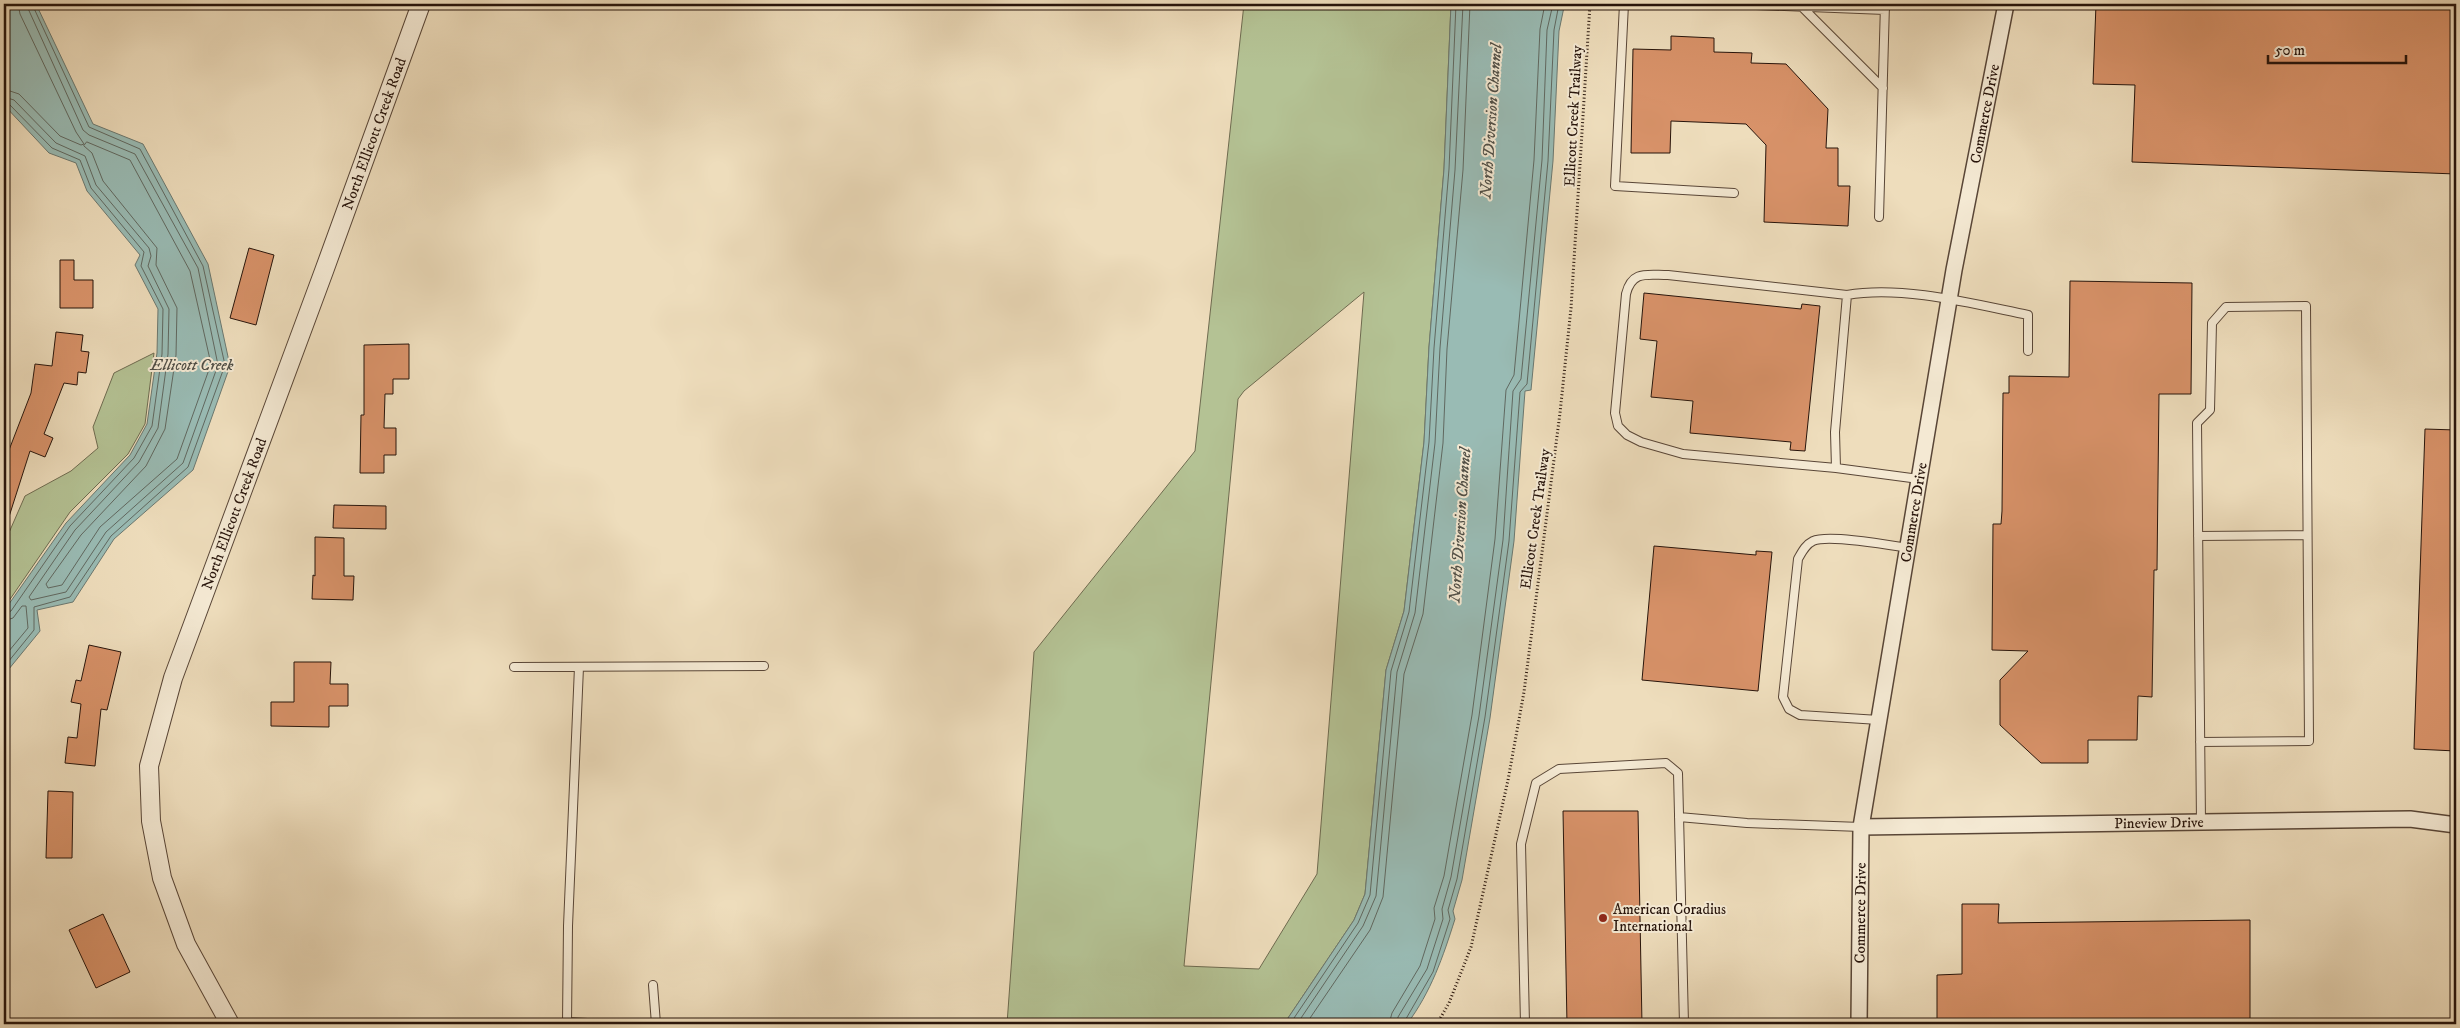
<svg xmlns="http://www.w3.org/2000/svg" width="2460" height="1028" font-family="'IM FELL DW Pica',serif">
<rect width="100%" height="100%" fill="#eeddbc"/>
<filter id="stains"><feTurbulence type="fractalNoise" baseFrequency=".004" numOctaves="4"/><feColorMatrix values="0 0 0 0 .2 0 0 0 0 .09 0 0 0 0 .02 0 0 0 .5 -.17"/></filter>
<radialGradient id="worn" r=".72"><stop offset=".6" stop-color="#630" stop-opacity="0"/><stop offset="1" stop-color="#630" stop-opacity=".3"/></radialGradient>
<path fill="#b4c294" stroke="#6e6b50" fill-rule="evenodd" d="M1244,4H1451L1444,169L1429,347L1424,442L1404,611L1386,670L1365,894L1354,920L1284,1024H1007L1034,652L1195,451ZM1364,292L1317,874L1259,969L1184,966L1238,399L1244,391Z
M154,353L145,424L128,454L70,512L4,608V544L25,496L71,471L98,448L93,427L114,373Z"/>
<path fill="#99bbb4" stroke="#6b7870" d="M4,4H36L93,124L143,144L208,264L230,366L193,470L114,539L73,602L37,610L40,631L4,675V611L66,523L130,455L147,424L157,353L158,309L135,265L140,255L87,191L76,163L49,153L4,105Z
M1451,4H1564V7L1559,31L1553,161L1531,390L1525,391L1514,541L1490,718L1462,880L1453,911L1455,919C1443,957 1431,992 1407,1024H1284L1354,920L1365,894L1386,670L1404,611L1424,442L1429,347L1444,169Z"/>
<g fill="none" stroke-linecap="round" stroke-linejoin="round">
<path stroke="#606860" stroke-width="1" d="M4,89L19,94L60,136L81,145L84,144L76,132L20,14L18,4
M4,97L14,100L56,143L85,156L96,185L149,248L151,256L148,266L169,309L168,354L158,428L139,462L75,530L29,597L31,600L66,592L106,532L183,463L218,365L198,268L135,154L89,135L83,130L26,4
M4,103L9,104L52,148L80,160L91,188L144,252L141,266L163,309L162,354L152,426L134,458L70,526L11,611L4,614
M87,142L130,160L190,271L211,364L177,459L100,527L62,585L48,588L46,584L81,535L146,466L165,429L176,355L177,308L156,265L157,248L103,181L92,153L84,146Z
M4,621L13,618L22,606H26L28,628L4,657
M4,667L34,630V607L70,597L111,536L188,467L225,365L203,266L140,149L89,127L32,4
M1290,1024L1358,923L1370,895L1391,671L1409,612L1429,442L1434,348L1449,169L1456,4
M1297,1024L1363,926L1376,896L1397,672L1415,613L1435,443L1440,348L1455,170L1463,4
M1306,1024L1370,930L1383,897L1404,674L1423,614L1443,443L1447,349L1463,170L1470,4
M1389,1024L1392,1013L1420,966L1435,919L1434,908L1444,876L1472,715L1495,539L1506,390L1514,375L1534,160L1540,29L1545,4
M1397,1024L1398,1017L1427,969L1443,919L1442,909L1451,877L1479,716L1503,540L1513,391L1521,379L1542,160L1547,30L1553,4
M1403,1024L1433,972L1450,919L1448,910L1457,879L1485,717L1509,541L1520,392L1527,384L1548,161L1554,30L1559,4"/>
</g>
<path fill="#d89269" stroke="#27140b" d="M2096,4L2456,5V174L2132,162L2135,85L2093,84Z
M1671,36L1714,38V52L1752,53L1751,63L1786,64L1828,109L1826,148H1838V186H1850L1848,226L1764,222L1766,145L1746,124L1671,121L1670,153H1631L1633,49L1671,50Z
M249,248L274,255L256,325L230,318Z
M60,260H74V280H93V308H60Z
M2070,281L2192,283L2191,394H2159L2157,570H2154L2152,697L2138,696L2137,740H2088V763H2041L2000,725V680L2028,651L1992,650L1993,524H2001L2002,511L2003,393H2009V376L2069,377Z
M1644,293L1801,309L1802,304L1820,306L1805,451L1790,450L1791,442L1690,433L1693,401L1651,397L1657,341L1640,339Z
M56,332L83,335L81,351L89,352L86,373L78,372L77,385L64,383L44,434L53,438L45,457L30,451L7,523L4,522V463L31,393L35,364L52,366Z
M409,344V379H393V394H385L384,428H396V455H384V473H360L361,415H364V345Z
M2425,429L2456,430V751L2414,749Z
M334,505L386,506V529L333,528Z
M315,537L344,538V576H354L353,600L312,599L313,575L315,576Z
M1654,546L1756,555V551L1772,552L1758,691L1642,680Z
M89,645L121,652L107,710L101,709L95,766L65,763L68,737L77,738L81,704L71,702L76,680L81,681Z
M294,662H331L330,684H348V706H329V727L271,726V702H294Z
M48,791L73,792L72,858H46Z
M1563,811H1638L1642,1024H1567Z
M1962,904H1999L1998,923L2250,920V1024H1937V975L1962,974Z
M103,914L130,972L96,988L69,930Z"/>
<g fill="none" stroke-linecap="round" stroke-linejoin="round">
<defs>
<path id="service" d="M1624,4L1615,186L1734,193
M1732,4L1885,10
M1802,7L1883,88
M1879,217L1885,4
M1836,468L1683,454L1641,442L1627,435L1618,426L1615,413L1626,294C1632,270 1647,275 1668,275L1847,295
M1919,479L1836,468L1835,432L1847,295C1902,285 1974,304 2028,315V351
M2198,536L2307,535
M514,667L764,666
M1879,720L1800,715L1789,709L1783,697L1798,559C1802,552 1805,545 1813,541C1828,534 1889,545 1908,548
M2200,742L2309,741L2306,306L2226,307L2212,323L2210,410L2197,423L2201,822
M1679,817L1747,823L1861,827
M653,985L656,1024
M567,1022L608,1024
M567,1024L568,926L579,667
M1525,1024L1521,844L1536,783L1559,769L1666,763L1678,773L1684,1024"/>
<g id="minor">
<path id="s1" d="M1861,827L2410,819L2456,825"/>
<path id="s2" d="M1859,1024L1861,827L1954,270L2006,4"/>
</g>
<g id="tertiary">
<path id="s3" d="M230,1024L186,944L162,878L151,821L149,766L173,678L324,271L421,4"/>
</g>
</defs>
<use href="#service" stroke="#594637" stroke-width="10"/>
<use href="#minor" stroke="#594637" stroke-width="18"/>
<use href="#tertiary" stroke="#594637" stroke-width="20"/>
<path stroke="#27140b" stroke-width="3" stroke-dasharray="1 2.5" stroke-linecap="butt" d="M1437,1024L1449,1003L1471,947L1508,780L1524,692L1560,413L1571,308L1590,4"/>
<use href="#service" stroke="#f4e9d3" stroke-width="8"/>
<use href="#minor" stroke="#f4e9d3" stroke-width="15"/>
<use href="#tertiary" stroke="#f4e9d3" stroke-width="18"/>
</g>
<circle fill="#8f2418" stroke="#f4e9d3" stroke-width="2" cx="1603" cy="918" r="5"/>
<g text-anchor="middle" stroke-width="4" stroke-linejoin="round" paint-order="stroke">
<g font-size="15" fill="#27140b" stroke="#f4e9d3">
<text dy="5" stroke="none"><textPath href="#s2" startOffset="921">Commerce Drive</textPath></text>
<text transform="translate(1573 116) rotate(-87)" y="5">Ellicott Creek Trailway</text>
<text dy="5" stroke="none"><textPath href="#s3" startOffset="946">North Ellicott Creek Road</textPath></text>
<text dy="5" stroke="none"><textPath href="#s2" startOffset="516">Commerce Drive</textPath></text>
<text dy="5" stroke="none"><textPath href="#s3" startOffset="541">North Ellicott Creek Road</textPath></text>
<text transform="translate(1535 519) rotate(-82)" y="5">Ellicott Creek Trailway</text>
<text dy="5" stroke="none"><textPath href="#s1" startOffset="298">Pineview Drive</textPath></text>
<text dy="5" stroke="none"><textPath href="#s2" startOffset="111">Commerce Drive</textPath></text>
</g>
<g font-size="15" fill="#27140b" stroke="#f4e9d3" text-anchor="start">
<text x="1613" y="914">American Coradius<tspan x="1613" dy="17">International</tspan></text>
</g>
<g font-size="16" font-style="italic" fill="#4f4e46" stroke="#f4e9d3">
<text transform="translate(1490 121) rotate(-86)" y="6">North Diversion Channel</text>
<text x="192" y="370">Ellicott Creek</text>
<text transform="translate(1459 525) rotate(-86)" y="6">North Diversion Channel</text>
</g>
</g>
<rect width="2460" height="1028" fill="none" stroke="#eeddbc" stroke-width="20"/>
<rect x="5" y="5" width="2450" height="1018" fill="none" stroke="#27140b" stroke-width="2.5"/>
<rect x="10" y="10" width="2440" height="1008" fill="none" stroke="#27140b"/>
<path d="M2268 55v8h138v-8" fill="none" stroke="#27140b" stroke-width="2.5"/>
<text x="2275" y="55" font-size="15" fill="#27140b" stroke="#f4e9d3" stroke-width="4" paint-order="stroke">50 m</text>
<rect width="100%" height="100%" filter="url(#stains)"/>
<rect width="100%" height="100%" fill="url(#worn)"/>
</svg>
